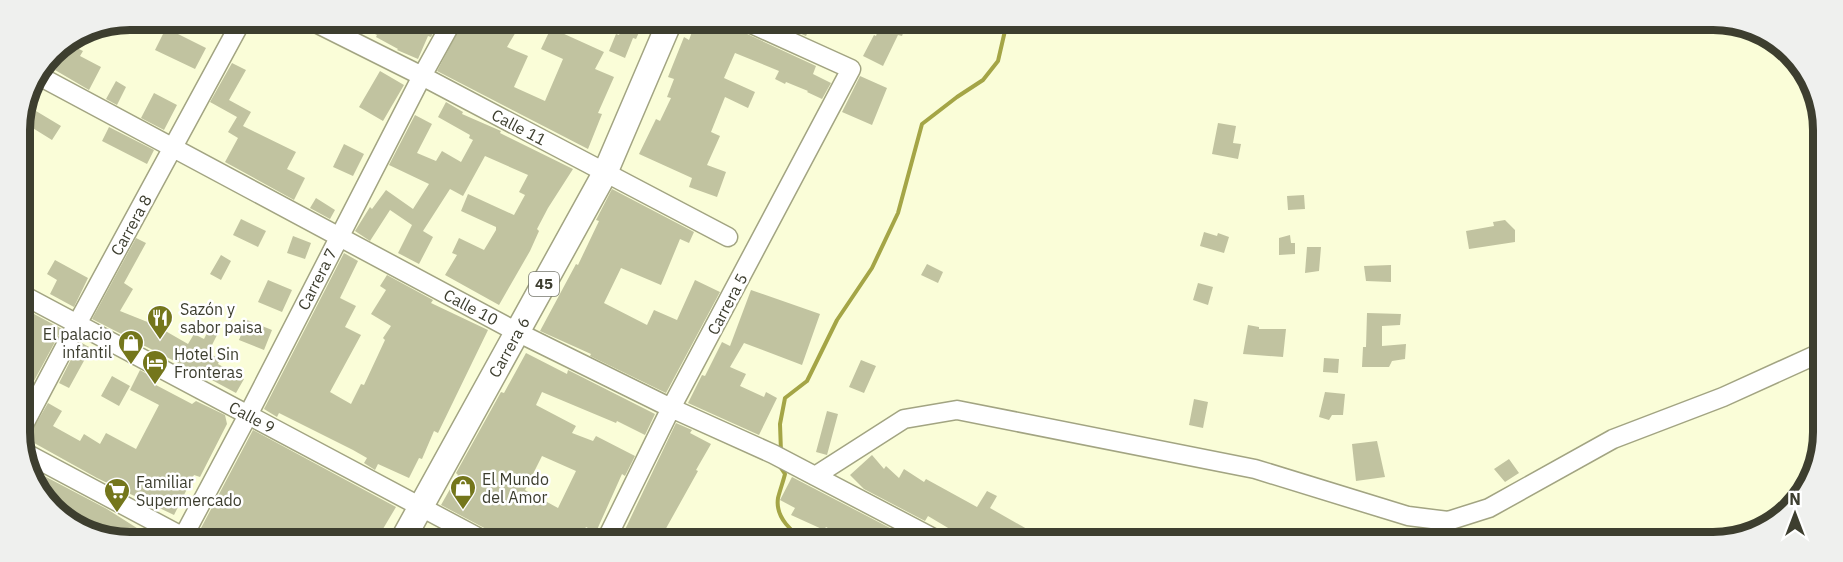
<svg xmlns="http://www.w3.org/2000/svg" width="1843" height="562" font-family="'IBM Plex Sans',sans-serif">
<rect width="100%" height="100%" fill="#fafdd8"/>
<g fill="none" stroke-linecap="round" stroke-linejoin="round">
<path stroke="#a4a546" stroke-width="4" d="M781,452L780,424L785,398L807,381L837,320L872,268L898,213L922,124L957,97L983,80L998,61L1007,22
M779,465L785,474C783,482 780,490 778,498C775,517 792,534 808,540"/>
</g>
<path fill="#c1c3a0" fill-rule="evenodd" d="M345,20H440L431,37L428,36L418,59L397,50L398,49L376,37L377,35Z
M464,20H473L489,28L493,20H523L507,47L528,56L514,87L545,101L563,59L541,49L551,28L604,52L595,69L614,77L598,113L602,114L588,149L437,71Z
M626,21H644L636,39L633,38L625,58L609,51L616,34L619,35Z
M696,21H715L730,26L816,66L813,74L831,83L822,99L807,92L808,91L786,82L785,84L775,79L779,71L735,53L724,78L755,92L748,108L725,97L711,132L720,136L707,165L726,172L717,197L689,187L692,178L639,154L656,119L660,121L671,98L667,97L674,79L668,77L684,37L689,40Z
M772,21H813L806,36Z
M881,21H896L906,25L902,36L898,35L883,66L863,56L874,35L876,36Z
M166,28L206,48L195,69L155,50Z
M69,44L83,51L80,56L101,67L89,90L55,70Z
M232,63L246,70L229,100L251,112L243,126L296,152L287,169L305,178L294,200L225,162L238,138L228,132L237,117L210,102Z
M380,71L404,85L383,121L359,107Z
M860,76L887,88L872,125L842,112Z
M116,81L126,87L117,105L106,99Z
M154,93L177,105L164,130L141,118Z
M446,102L463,112L462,114L501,131L500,133L573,169L548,208L537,229L539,231L530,251L499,305L445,275L457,255L452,253L459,238L484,250L496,230V227L461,211L468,194L514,215L525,195L519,192L528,175L485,156L463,196L450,189L423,231L433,237L419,264L398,253L412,225L390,210L370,241L355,231L370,207L372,209L386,190L413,209L429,184L389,165L415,115L432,124L417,153L436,161L442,151L461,162L473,140L469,138L470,135L438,117Z
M31,108L61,126L52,140L23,122Z
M1218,123L1236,126L1233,143L1241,144L1238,159L1212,154Z
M109,127L154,150L147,164L102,141Z
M344,144L364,154L353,176L333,167Z
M612,189L694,232L689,243L680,239L661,285L621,268L604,303L647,325L654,310L677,320L695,280L720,292L666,393L590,356L591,354L540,331L576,264L578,265L599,221L596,220Z
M1304,195L1305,209L1288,210L1287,196Z
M316,198L335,210L330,219L310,208Z
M241,219L266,231L258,247L233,235Z
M1505,220L1515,230V242L1469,249L1466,231L1494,226L1493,222Z
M1204,232L1217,236L1218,233L1229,237L1224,253L1200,246Z
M1290,235L1291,243H1295V254L1279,255V238Z
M293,236L311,243L305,259L287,253Z
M136,238L146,243L124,283L133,289L120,311L155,325L188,344L194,334L204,339L208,331L217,335L208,353L220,359L218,364L244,379L236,393L210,379L192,372L188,370V368L92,319Z
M1307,247H1321L1319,271L1305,273Z
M344,253L358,261L340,298L356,306L345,327L361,335L330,392L351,404L361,384L364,385L385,340L383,338L391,326L371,314L386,290L380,286L387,275L433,300L431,303L488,330L438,433L434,431L422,459L419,458L409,478L378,464L375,470L364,463L367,458L353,450L279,413L277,417L264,409Z
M221,255L231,261L221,280L210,274Z
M55,260L88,278L74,307L50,294L57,280L47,274Z
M927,264L943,272L938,283L921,275Z
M1391,265V282L1366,281L1364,266Z
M268,280L292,290L282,312L258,302Z
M1198,283L1213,287L1208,305L1193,300Z
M751,290L820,314L802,365L744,343L730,367L746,374L740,386L764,397L766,392L777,398L759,435L688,403L702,375L705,376L722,342L730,346Z
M21,307L62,329L21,405Z
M1367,313L1401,314L1400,325L1382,326V346L1406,344L1405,359L1392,361L1389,367H1362L1363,347H1366Z
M247,320L272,330L264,350L239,340Z
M1248,325L1259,327V329H1286L1283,357L1243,354Z
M80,342L91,348L69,388L59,383Z
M526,353L567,374L568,370L655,414L645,435L617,421L616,423L542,392L536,405L576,426L572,433L593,441L596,436L635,456L625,476L622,474L596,532L586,527L579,540H496L488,530L441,505L458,475L456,473L501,392L504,393ZM542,456L576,471L558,508L525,490Z
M1324,358L1339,359L1338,373L1323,372Z
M861,360L876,366L864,393L849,387Z
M140,370L156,379L154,384L192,404L196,401L225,415L227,424L200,477L194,475L174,515L97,478L27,439L48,403L62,411L53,426L80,441L84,434L100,444L106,433L136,449L159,405L130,390Z
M112,376L130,386L119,406L101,396Z
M1325,392L1345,394L1343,415H1332L1329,420L1319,417Z
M1194,399L1208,402L1203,428L1189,425Z
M827,411L838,414L827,455L816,452Z
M676,423L692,430L690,433L711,444L696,470L698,471L664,532L659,529L654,540H620Z
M253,430L396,507L377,539H316L298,530L293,539H222L201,528Z
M1377,441L1385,477L1356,481L1352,444Z
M872,455L884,469L886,466L899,478L904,469L924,482L926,479L977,507L987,491L997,496L990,508L1027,529L1020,541H970L928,516L925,521L864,489L850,475Z
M1509,459L1519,473L1505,482L1494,469Z
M29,468L107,509L140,530L142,528L163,539H102L52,510Z
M792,477L892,529L886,540H858L846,534L845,537L826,527L824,530L791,515L795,508L780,500Z
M428,528H433L453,540L422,539Z"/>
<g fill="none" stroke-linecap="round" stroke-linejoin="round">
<defs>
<path id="minor" d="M310,20L422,76L728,237
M41,77L517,332L671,408L773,454L939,541
M21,294L483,540
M21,430L77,324L242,20
M22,451L187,539
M815,476L904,419L957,410L1255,469L1408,516L1448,521L1489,508L1613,439L1723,397L1820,353
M182,539L248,415L422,76L453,20
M606,540L671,408L851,69L745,21"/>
<path id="major" d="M403,539L605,173L670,21"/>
</defs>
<use href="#minor" stroke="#a2a482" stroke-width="21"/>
<use href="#major" stroke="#a2a482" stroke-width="27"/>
<use href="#minor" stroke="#fff" stroke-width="18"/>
<use href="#major" stroke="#fff" stroke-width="24"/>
</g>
<defs>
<symbol id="restaurant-pin" viewBox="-11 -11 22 30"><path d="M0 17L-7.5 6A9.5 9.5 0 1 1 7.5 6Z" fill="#74761c" stroke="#fff"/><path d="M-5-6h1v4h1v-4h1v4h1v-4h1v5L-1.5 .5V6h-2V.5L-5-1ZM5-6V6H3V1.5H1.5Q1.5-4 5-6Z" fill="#fff"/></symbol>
<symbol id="shop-pin" viewBox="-11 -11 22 30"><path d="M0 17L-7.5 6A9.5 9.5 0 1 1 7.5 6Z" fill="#74761c" stroke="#fff"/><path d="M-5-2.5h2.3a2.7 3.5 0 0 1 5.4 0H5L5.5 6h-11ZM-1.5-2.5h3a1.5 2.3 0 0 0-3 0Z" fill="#fff"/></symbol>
<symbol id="hotel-pin" viewBox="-11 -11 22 30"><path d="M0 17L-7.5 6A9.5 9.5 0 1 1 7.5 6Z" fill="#74761c" stroke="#fff"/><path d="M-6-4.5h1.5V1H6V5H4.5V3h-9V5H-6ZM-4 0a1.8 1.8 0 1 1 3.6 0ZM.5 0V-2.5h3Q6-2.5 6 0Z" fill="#fff"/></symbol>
<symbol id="supermarket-pin" viewBox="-11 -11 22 30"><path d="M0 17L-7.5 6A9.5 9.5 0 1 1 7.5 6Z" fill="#74761c" stroke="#fff"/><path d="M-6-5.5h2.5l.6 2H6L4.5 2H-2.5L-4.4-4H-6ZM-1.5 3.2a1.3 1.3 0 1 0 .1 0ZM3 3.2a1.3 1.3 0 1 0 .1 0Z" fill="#fff"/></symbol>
</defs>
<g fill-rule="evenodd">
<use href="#restaurant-pin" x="145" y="303" width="30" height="40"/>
<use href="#shop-pin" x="116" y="328" width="30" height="40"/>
<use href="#hotel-pin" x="140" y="348" width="30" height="40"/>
<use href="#shop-pin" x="448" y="473" width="30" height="40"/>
<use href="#supermarket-pin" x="102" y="476" width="30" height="40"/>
</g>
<g text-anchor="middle" stroke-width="5" stroke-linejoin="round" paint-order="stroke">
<rect fill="#fff" stroke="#77786d" stroke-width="1.5" x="529" y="272" width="30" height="24" rx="4.5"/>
<g font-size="15" font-weight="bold" fill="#3d3e2f">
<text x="544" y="289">45</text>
</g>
<g font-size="16" fill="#3d3e2f" stroke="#fff">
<text transform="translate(519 127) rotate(28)" y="6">Calle 11</text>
<text transform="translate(131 225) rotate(-61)" y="6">Carrera 8</text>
<text transform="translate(317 279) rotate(-63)" y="6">Carrera 7</text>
<text transform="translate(727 304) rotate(-62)" y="6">Carrera 5</text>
<text transform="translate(471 307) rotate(28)" y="6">Calle 10</text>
<text transform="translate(509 347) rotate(-61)" y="6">Carrera 6</text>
<text transform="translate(252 417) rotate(28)" y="6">Calle 9</text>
</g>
<g font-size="16" fill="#3d3e2f" stroke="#fff" text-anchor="start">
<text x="180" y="315">Sazón y<tspan x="180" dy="18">sabor paisa</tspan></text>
<text x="112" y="340" text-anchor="end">El palacio<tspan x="112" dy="18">infantil</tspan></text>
<text x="174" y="360">Hotel Sin<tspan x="174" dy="18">Fronteras</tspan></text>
<text x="482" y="485">El Mundo<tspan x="482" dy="18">del Amor</tspan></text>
<text x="136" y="488">Familiar<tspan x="136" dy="18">Supermercado</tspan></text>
</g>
</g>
<path d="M0 0H1843V562H0ZM130 30H1713A100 100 0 0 1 1813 130V432A100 100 0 0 1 1713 532H130A100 100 0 0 1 30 432V130A100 100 0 0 1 130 30Z" fill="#eff0ee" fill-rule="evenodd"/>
<path fill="none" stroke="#3d3e2f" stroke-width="8" d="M130 30H1713A100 100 0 0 1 1813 130V432A100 100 0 0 1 1713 532H130A100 100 0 0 1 30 432V130A100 100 0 0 1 130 30Z"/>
<g transform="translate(1795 514)" stroke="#ffffff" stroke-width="4.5" paint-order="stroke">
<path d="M0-4.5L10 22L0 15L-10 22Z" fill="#3d3e2f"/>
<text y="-9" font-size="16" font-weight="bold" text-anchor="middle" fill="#3d3e2f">N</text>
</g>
</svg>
